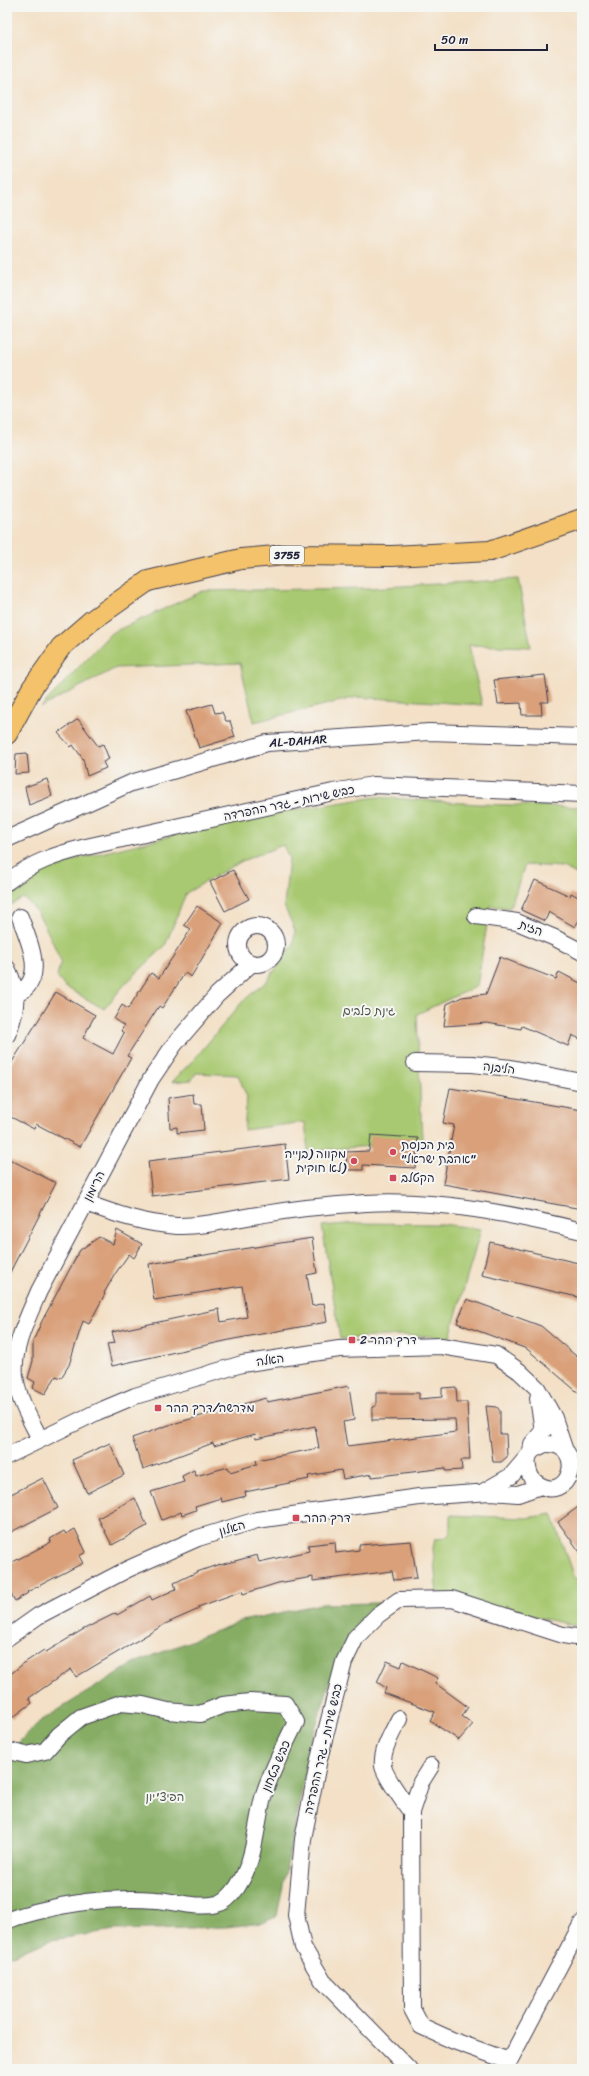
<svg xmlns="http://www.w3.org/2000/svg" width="589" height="2076" font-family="Sriracha,'Playpen Sans Hebrew',sans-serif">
<rect width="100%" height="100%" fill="#f6f6f2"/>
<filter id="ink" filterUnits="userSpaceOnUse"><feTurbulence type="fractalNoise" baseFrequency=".025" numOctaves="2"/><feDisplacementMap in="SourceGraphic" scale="8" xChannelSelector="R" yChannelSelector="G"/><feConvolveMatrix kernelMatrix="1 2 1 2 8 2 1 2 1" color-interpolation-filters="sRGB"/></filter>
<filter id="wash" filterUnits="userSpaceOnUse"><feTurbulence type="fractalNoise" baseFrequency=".012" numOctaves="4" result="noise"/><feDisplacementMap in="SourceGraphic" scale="16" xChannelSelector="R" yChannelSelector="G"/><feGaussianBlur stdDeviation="0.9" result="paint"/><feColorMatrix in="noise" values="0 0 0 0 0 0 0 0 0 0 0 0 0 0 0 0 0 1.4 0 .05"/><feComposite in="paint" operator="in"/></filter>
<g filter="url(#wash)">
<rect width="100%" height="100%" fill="#f3e0c6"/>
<path fill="#a8c971" stroke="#657656" d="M518,579L531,647L469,645L482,705L357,697L254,722L240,663L116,668L41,707L111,633L203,591L369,588Z
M376,797L478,804L582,807V877L563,867L525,865L510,908L490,906L477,986L417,1014L422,1142L308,1151L305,1122L244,1130L247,1097L238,1075L196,1073L192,1080L172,1082L197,1056L243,1001L267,981L293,945L295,930L284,906L289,858L283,845L242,861L186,893L165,946L125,984L104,1009L64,986L57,976L61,961C53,944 39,907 23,898L7,907V888L39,872L77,859L243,818Z
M358,1223L442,1224L481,1229L450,1337L402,1335L340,1339L322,1226Z
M552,1514L574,1578L582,1580V1627L437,1596L433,1548L435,1539L445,1538L450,1533V1515L526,1518Z"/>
<path fill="#86ad63" stroke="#54684f" d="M382,1603L363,1618L337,1659L312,1739L277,1916L263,1923L226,1927L115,1930L52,1940L7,1957V1754L39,1722L134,1663L242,1621L320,1604Z"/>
<g id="blocks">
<path fill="#d9a07a" d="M545,675L549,702H541L542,715H522L521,703L498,704L494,680Z
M212,704L215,713L222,712L226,721H230L235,737L199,748L186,711Z
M78,719L98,746L103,744L109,759L103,762L106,768L87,776L83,759L73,745L71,747L58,733Z
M27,753L29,773L15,774L16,754Z
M47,779L52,796L29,805L25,787Z
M233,870L249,899L225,911L210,882Z
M535,880L570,896L571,893L582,899V915L575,927L549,912L545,921L521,910Z
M197,906L223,923L191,977L185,973L162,1008L159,1006L127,1056L131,1058L80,1147L36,1124L34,1129L7,1115V1070L56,992L95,1015L83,1038L113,1054L124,1033L121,1031L124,1026L114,1019L122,1005L128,1009L151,973L159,978L191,929L184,925Z
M500,957L556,979L559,972L582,984V1040L572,1035L568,1046L522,1026L521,1029L487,1023L444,1026L447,1004L462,997L486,994Z
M450,1088L582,1110V1209L443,1184L454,1125L443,1123Z
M193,1094L194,1104H202L204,1130L177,1133V1127L170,1128L168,1098Z
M371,1135L418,1138L415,1168L363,1165V1170H347L346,1152L369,1151Z
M285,1144L289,1179L152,1196L148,1161Z
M7,1158L56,1183L7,1278Z
M117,1230L142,1244L134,1258L129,1254L115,1274L104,1293L105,1294L89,1324L83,1321L69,1365L61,1378L56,1376L45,1394L33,1388L35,1382L28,1378L33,1361V1341L42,1321L80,1250L99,1237L113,1244Z
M312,1238L317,1273L307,1275L312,1306L324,1303L327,1322L234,1339L112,1366L107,1344L115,1343L112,1332L219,1309L221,1322L247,1317L242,1286L154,1300L149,1264Z
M490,1242L582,1264V1298L482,1275Z
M467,1299L541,1326L582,1361V1396L527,1349L457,1323Z
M349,1386L354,1420L343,1422L347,1446L456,1432L455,1419L372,1420V1407L376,1406V1393H419V1399L442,1397V1388L456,1387L457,1402H467L470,1460H461L462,1470L445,1471V1468L372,1477V1474L343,1479L341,1470L308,1476L309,1479L245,1492L246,1496L222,1502L221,1498L195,1506L196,1510L182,1515L181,1512L162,1520L151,1492L184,1482L182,1476L194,1470L196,1476L228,1467L230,1472L257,1464L256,1460L319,1448L315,1426L256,1439L255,1434L214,1446L213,1443L143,1469L132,1438L169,1425L251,1402L266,1398L267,1402Z
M486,1406L497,1407L500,1411V1434H506L507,1457L501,1462H493Z
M110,1443L124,1475L87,1493L72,1460Z
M43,1478L58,1508L7,1534V1496Z
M135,1498L147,1526L112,1545L98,1518Z
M582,1504V1555L558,1522Z
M75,1529L86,1552L79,1556L83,1563L27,1592L28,1593L15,1601L11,1594L7,1597V1565L51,1542L50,1539L64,1531L66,1534Z
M411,1541L417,1578L394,1580L392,1571L313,1581V1577L278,1583L243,1594L242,1591L198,1607L199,1609L165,1624L76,1677L71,1669L29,1698L32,1703L12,1718L7,1712V1677L24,1663L44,1650L46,1652L84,1629L116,1613L117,1615L150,1596L152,1600L176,1589L174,1583L197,1572L220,1564V1565L257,1555L259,1562L309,1551L308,1545L335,1542L336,1553L359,1550V1545Z
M387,1661L401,1667L403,1661L438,1678L435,1683L468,1707L462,1716L473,1724L459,1740L430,1721L435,1712L384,1693L386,1688L377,1682Z"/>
</g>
</g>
<g filter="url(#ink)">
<use href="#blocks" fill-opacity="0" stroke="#413e50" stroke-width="1"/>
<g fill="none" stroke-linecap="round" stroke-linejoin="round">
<defs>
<path id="minor" d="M7,839L131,783L267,743L429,732L582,737
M7,882C33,862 55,855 86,847L333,792L373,785L582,794
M476,916L517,922L555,938L582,952
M238 945a19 19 0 1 1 38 0a19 19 0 1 1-38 0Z
M7,968C19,992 17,1011 7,1035
M7,998C50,986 31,947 20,917
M415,1063L472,1064L511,1068L582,1082
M86,1203C115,1214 145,1224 177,1226C204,1227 231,1219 258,1215C293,1209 330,1205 366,1203C438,1199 513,1214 582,1231
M40,1439C30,1419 18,1399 15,1376C12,1348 28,1317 39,1291L151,1079L174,1045L217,995L252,963
M545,1444C589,1442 570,1509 535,1482C528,1476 524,1458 532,1451C535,1448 541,1446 545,1444Z
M531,1451L532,1444L543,1431L538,1398
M7,1456L97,1412L135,1396L242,1364L339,1349L441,1346L496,1355L519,1371L537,1388L554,1418L564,1448
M483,1492L511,1476L528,1456
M7,1638L38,1616L128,1569L198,1538L257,1520L419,1497L490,1492L518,1494L541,1486
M399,1719C393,1732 381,1750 383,1766C385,1777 404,1802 411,1812
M7,1752L9,1751L26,1755L45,1751L59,1735L81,1717L121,1703L143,1705L168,1711L200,1714L223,1705L250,1702L285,1704L296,1722C285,1745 272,1769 264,1794C256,1822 256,1853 242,1879C237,1889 227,1902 217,1904C197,1909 175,1901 156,1900C116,1897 78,1901 39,1911C28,1914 17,1916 7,1921
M431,1766L421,1782L411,1812L412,2009L421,2026L454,2041L509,2061
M409,2069L323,1981L303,1947L296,1915L303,1839L319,1759L344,1662L356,1637L378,1615L399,1600L452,1599L563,1635L582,1638
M505,2069L582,1923"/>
<path id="major" d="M7,734L32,688L61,647L91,621L148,581L241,559L287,555L392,556L490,551L582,519"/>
</defs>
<use href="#minor" stroke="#413e50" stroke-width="18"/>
<use href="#major" stroke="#413e50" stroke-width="22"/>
<use href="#minor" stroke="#fff" stroke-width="16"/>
<use href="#major" stroke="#f4c26a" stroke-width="20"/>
</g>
</g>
<g fill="#d1495b" stroke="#f6f6f2" stroke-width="1.5">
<circle cx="393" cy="1152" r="4"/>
<circle cx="354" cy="1161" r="4"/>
<rect x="389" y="1174" width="8" height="8" rx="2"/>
<rect x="348" y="1336" width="8" height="8" rx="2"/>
<rect x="154" y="1404" width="8" height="8" rx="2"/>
<rect x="292" y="1514" width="8" height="8" rx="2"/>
</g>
<g text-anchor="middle" stroke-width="4" stroke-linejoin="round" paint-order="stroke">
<rect fill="#f6f6f2" stroke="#626272" stroke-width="1" x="270" y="546" width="34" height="18" rx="3"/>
<g font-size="11" font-weight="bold" fill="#22223b">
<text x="287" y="559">3755</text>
</g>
<g font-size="12" fill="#22223b" stroke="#f6f6f2">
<text transform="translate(298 741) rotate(-4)" y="4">AL-DAHAR</text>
<text transform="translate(289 803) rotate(-12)" y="4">כביש שירות - גדר ההפרדה</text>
<text transform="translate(531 928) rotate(21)" y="4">הזית</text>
<text transform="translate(499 1068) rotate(7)" y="4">הליבנה</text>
<text transform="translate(94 1186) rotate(-63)" y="4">הרימון</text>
<text transform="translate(270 1360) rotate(-8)" y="4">האלה</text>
<text transform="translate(232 1528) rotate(-17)" y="4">האלון</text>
<text transform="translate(323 1749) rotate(-77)" y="4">כביש שירות - גדר ההפרדה</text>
<text transform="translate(276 1766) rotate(-67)" y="4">כביש בטחון</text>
</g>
<g font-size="12" fill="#4a544b" stroke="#f6f6f2">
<text x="369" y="1015">גינת כלבים</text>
<text x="165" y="1801">הפיצ'יון</text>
</g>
<g font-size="12" fill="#22223b" stroke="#f6f6f2" text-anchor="start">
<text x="401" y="1149">בית הכנסת<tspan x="401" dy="14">"אהבת ישראל"</tspan></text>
<text x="346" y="1158" text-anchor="end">מקווה (בנייה<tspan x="346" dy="14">לא חוקית)</tspan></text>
<text x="401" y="1182">הקטלב</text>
<text x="360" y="1344">דרך ההר 2</text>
<text x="166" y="1412">מדרשה/דרך ההר</text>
<text x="304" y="1522">דרך ההר</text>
</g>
</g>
<rect width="589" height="2076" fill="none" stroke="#f6f6f2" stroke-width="24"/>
<path d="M435 44v6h112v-6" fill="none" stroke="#22223b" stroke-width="2"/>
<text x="441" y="44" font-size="12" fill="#22223b" stroke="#f6f6f2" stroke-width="3" paint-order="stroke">50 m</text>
</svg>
